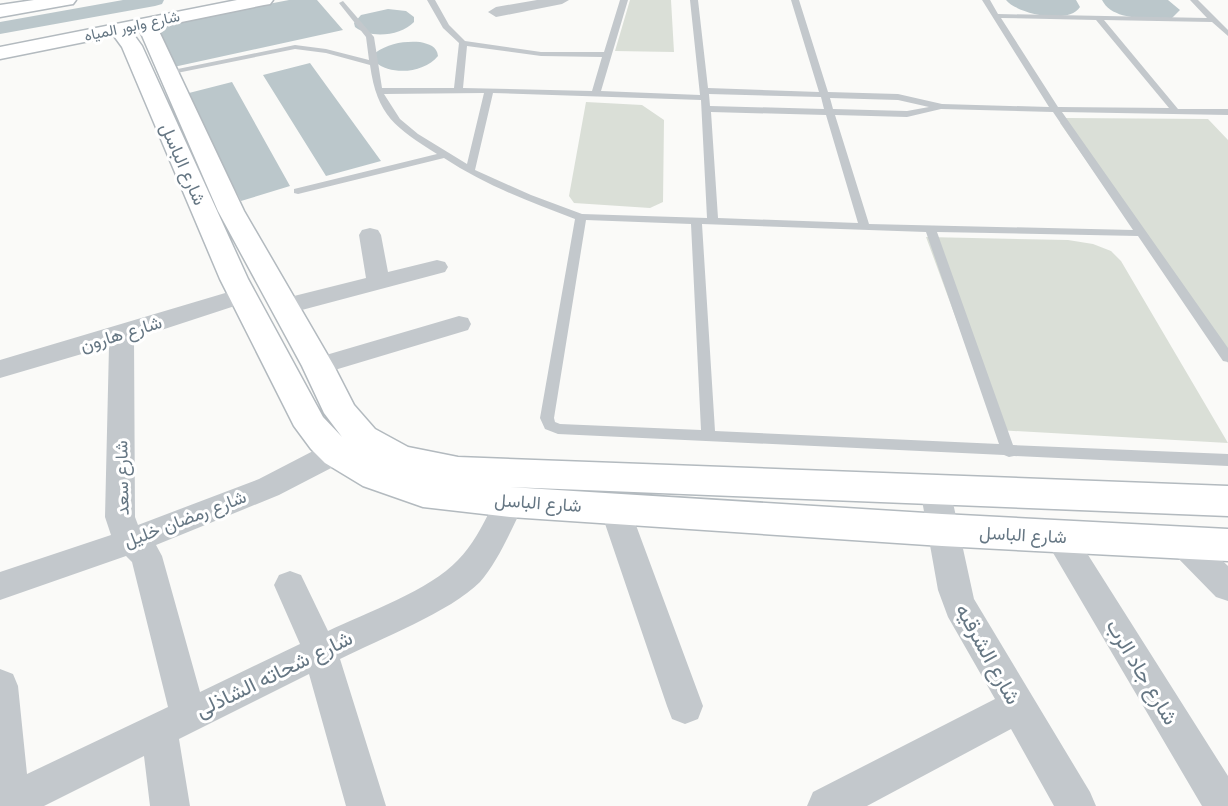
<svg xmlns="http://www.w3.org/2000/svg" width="1228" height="806" font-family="'Varela Round',Vazirmatn,sans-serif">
<rect width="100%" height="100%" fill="#fafaf8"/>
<path fill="#dadfd7" d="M630,0H671L674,52L615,51Z
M586,102L642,105L664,120L663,202L650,208L574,203L569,196Z
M1066,118L1208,119L1228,140V363L1060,123Z
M926,237L1068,240L1093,244L1111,251L1121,261L1228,443L997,430Z"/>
<path fill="#bbc7cb" d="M289,0H317L343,30L169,68L151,27Z
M1006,0H1076L1080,7C1069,25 1017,14 1006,0Z
M1102,0H1168L1180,10L1172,18C1151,18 1113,22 1102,0Z
M388,9L406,11L414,17V22C401,36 370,39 355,27L354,23L361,15Z
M420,42C429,44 437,46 438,56C424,73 392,76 375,62V53C389,43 404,41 420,42Z
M310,63L381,161L326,176L263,75Z
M232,82L290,186L241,201L185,94Z"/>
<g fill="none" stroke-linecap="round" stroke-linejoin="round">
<path fill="#bbc7cb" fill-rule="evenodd" d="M123,0H164L162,4L155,6L0,34V22Z"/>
<defs>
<path id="secondary" d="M34,0H76L73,4L67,5L0,17V5Z
M237,0H273L270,4L264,5L157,27L244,211L334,366L354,405L375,429L408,447L458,457L1228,486V516L510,487L942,514L1228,529V561L942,546L510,517L423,507L363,486L325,463L311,449L294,426L220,279L122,47L114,36L0,59V47ZM140,31L218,211L302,366L324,413L342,437L323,417L248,279L142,46L132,32Z"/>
</defs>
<use href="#secondary" stroke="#b3babf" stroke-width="3"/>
<path fill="#c3c8cc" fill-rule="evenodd" d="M427,0H435L449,25L465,41L541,52H604L620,0H628L601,91L700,95L690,0H698L708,88L819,92L791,0H799L828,92L898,94L942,104L1049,107L982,0H990L998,14L1207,18L1190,0H1198L1228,30V36L1212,22L1104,20L1178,109H1228V115L1062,112L1228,348V362L1223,361L1138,236L937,232L1013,445L1228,454V466L1014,456L1009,457L1004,455L558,434L545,429L540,418L575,219C530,202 485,185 444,158L298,194L294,193V189L437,154C396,128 377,116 370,65L326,53L295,49L167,75L163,72L295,45L326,49L369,60L366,37L339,3L343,1L374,37L382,88H454L459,43L443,28ZM1001,18L1096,20L1169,108L1058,107ZM467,46L541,56L602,57L592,91L463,88ZM484,93L467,164L418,134L400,119L384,94ZM493,93L701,100L707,218L582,214L531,195L475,170ZM709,94L821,97L824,109L710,106ZM830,98L898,100L929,107L907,111L833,109ZM941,109L1053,112L1133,230L869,224L835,115L907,117ZM711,112L826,115L858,223L718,218ZM586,220L691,224L701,430L560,424L555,422L554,418ZM702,224L926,232L999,444L715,431Z"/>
<path fill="#c3c8cc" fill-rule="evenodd" d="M537,0H569L562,4L496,17L488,12L496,7Z
M370,228L378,230L381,235L388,272L437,260L445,262L448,267L445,272L283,315L274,313L271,307L274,301L366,278L359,235L362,230Z
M242,288L250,291L254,296L250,301L134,339L135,517L138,525L259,479L344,435L354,432L364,435L368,443L364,451L279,495L156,545L162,556L200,692L300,644L274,585L279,575L290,571L301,575L328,631C366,613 430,590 458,560C476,542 487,516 499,493L510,490L521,493L525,502C513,526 498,562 480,582C450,612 380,639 340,659L386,806H346L309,674L179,739L190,806H150L144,756L44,806H0V669L13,674L18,686L27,774L168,707L132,562L126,556L0,600V572L111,535L105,517L109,346L0,378V360Z
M459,316L468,318L471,324L468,330L318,375L309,372L305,366L309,360Z
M935,477L945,481L950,489L974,599L1090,792L1096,806H1054L1011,729L867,806H807L813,792L995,699L948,617L938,590L920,489L925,481Z
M615,497L626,500L630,509L703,706L698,719L685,724L672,719L667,706L600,509L604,500Z
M1060,524L1071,528L1228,776V806H1202L1049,546L1044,537L1049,528Z
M1183,530L1194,534L1228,566V601L1216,597L1172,552L1167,543L1172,534Z"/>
<use href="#secondary" fill="#fff" fill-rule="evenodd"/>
</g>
<g text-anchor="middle" stroke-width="6" stroke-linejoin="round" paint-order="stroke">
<g font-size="15" fill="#657683" stroke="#fff">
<text transform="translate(132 26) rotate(-12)" y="5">شارع وابور المياه</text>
</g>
<g font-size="18" fill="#657683" stroke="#fff">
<text transform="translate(183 164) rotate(66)" y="6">شارع الباسل</text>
<text transform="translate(121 334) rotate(-17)" y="6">شارع هارون</text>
<text transform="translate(122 478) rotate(-91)" y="6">شارع سعد</text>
<text transform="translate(538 503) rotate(4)" y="6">شارع الباسل</text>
<text transform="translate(185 519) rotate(-21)" y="6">شارع رمضان خليل</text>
<text transform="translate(1023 535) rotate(3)" y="6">شارع الباسل</text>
</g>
<g font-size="21" fill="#657683" stroke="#fff">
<text transform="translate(988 654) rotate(61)" y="7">شارع الشرقيه</text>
<text transform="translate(1142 672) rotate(59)" y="7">شارع جاد الرب</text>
<text transform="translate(274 674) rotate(-26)" y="7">شارع شحاته الشاذلى</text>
</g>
</g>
</svg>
